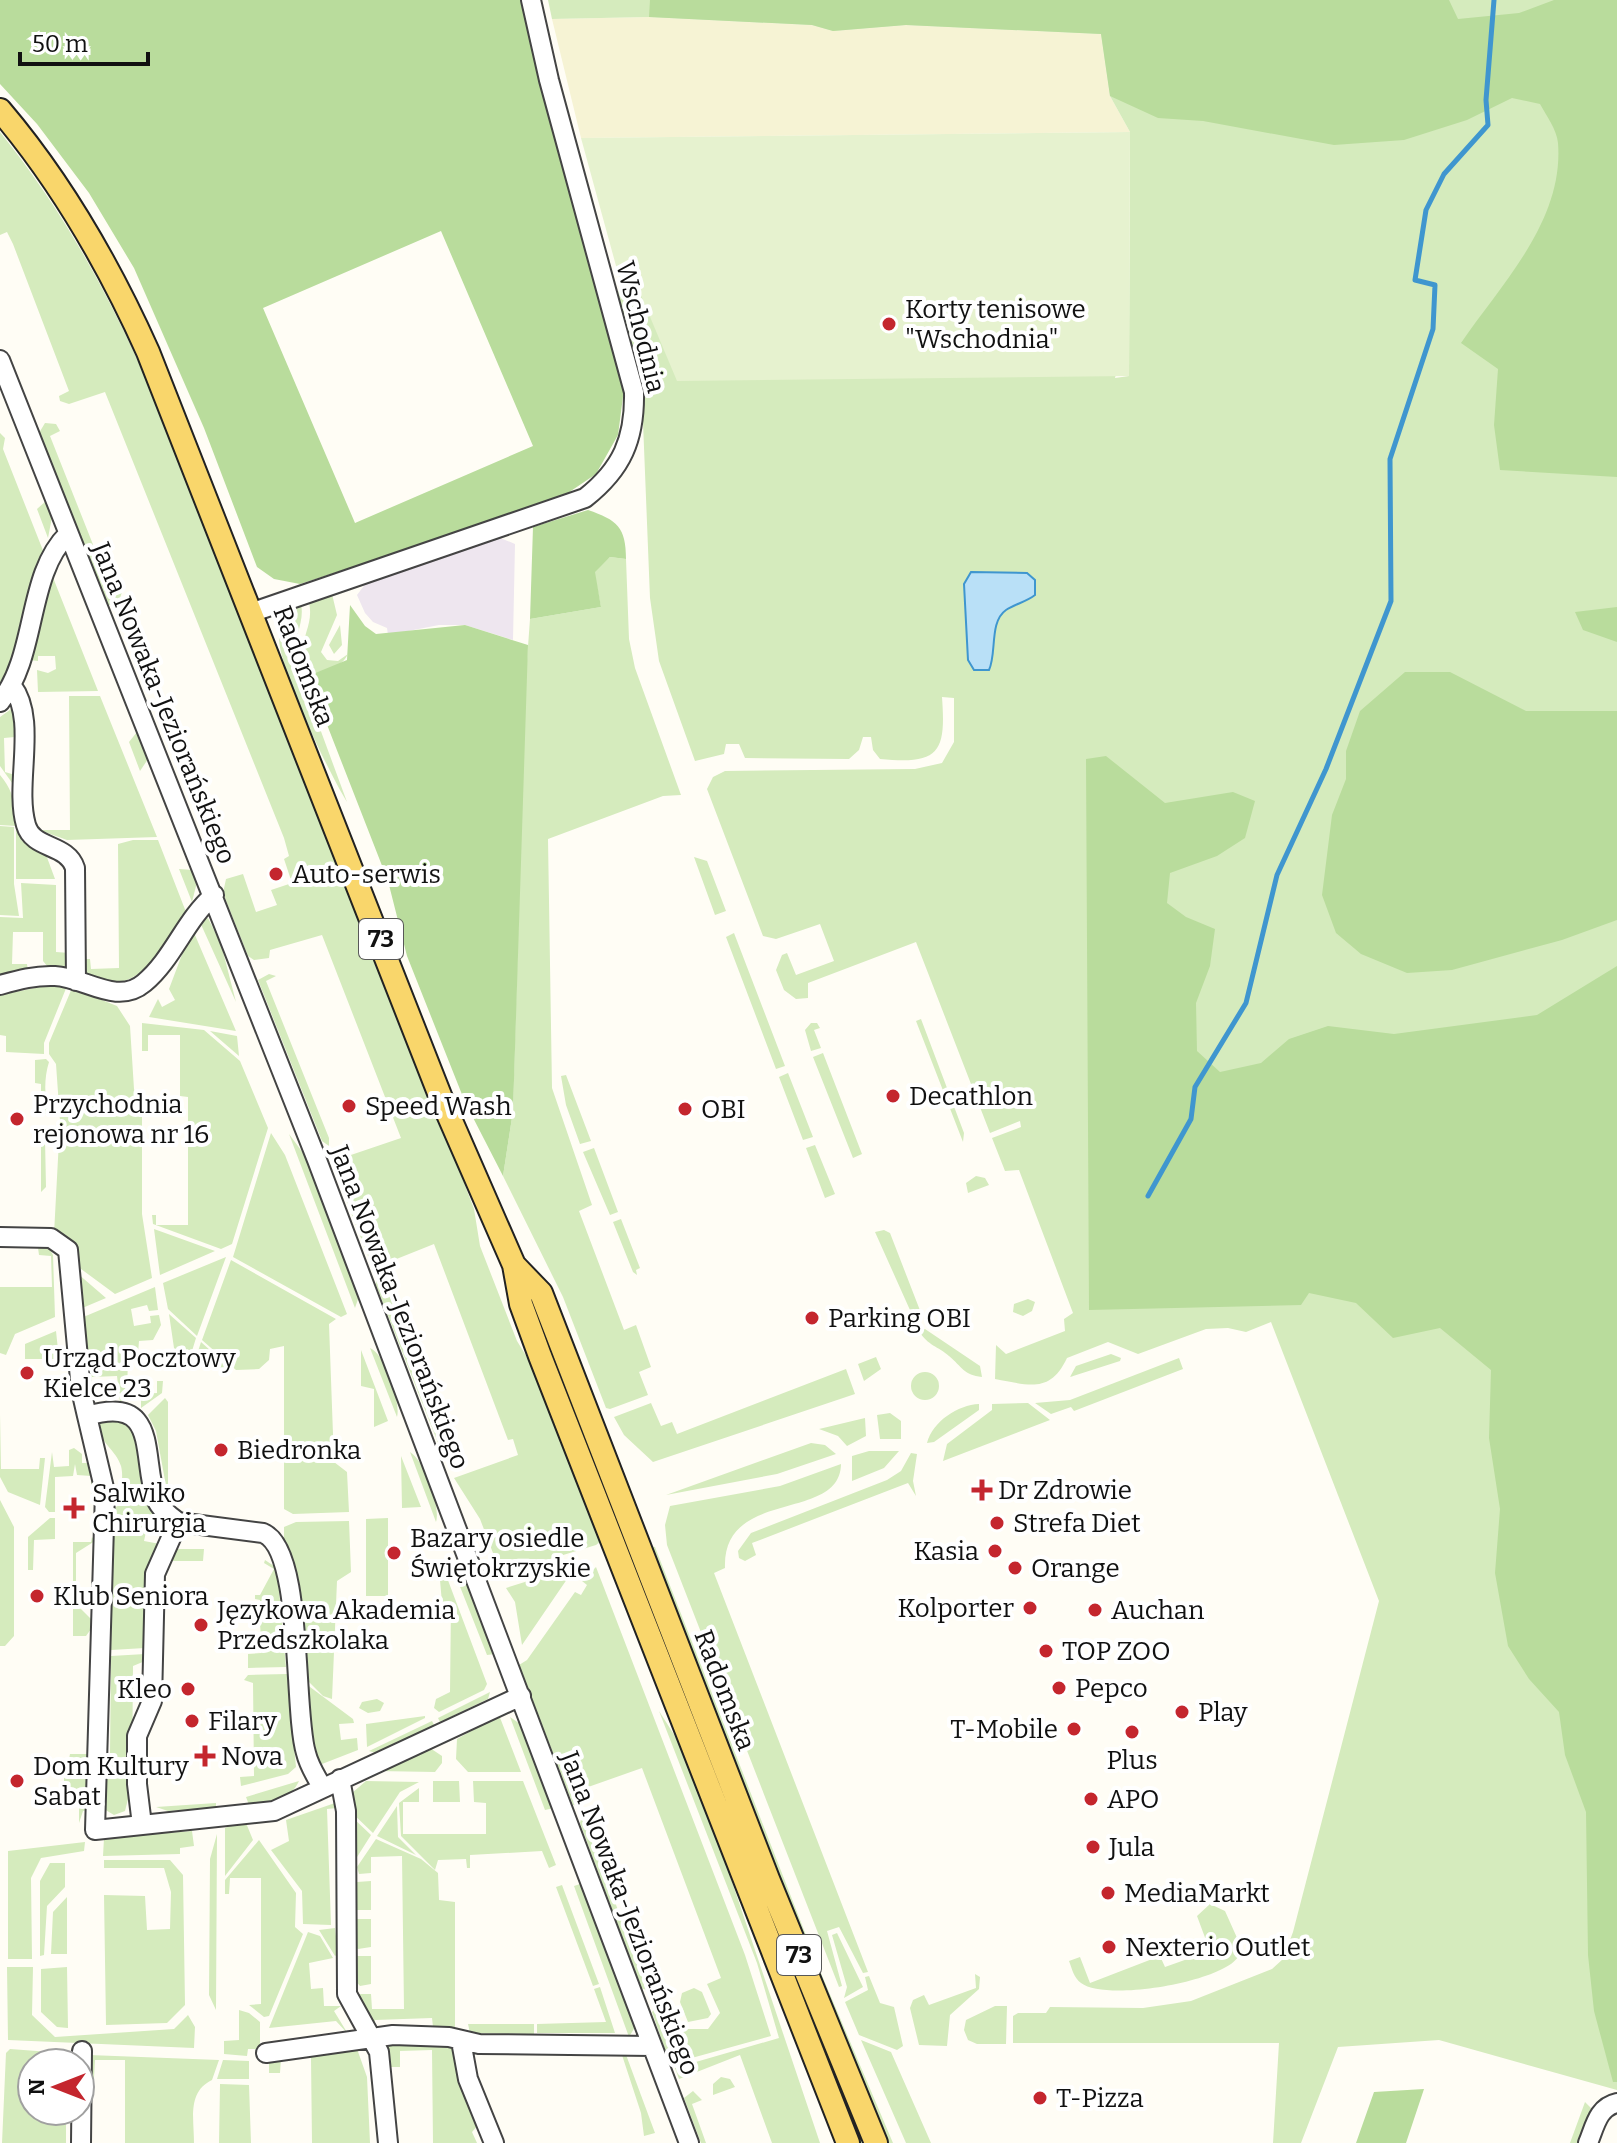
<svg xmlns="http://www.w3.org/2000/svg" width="1617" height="2143" font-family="Bitter,serif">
<rect width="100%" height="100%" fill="#fffdf5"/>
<path fill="#eee6ef" d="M498,537L515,544L513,640L465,625H439L388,635L387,628L373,622L365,613L357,595L366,583Z"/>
<path fill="#f6f3d4" d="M649,17L812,25L833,31L906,25L1101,34L1110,96L1130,132L581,138L552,19Z"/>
<path fill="#d5ebbd" d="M548,0H1617V2090L1439,2040L1338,2047L1301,2143H1273L1279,2043H1013V2016L1018,2013H1046L1050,2007L1143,2008L1191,2001L1272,1969L1283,1959L1293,1932L1379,1601L1271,1322L1246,1332L1228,1328L1206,1329L1138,1354L1108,1342L1067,1358C1050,1394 1029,1385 995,1379L996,1345L1006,1354L1065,1331L1064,1319L1073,1313L1019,1170L1005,1171L992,1138L1021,1127L1020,1121L990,1133L916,942L808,983V998L796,999L784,990L776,970L782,955L787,953L796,975L834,961L820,924L776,939L763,936L707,789L713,777L725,771L915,769L942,763L954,742V698L942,697C946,752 940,765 880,759L873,750L871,737H863L859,750L849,759L745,758L739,744H726L724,754L695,761L659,661L650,598L642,397L618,292L624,283L1117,370L1115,378L1129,376L1130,132L1110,96L1101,34L906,25L833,31L812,25L649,17L552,19Z
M0,132C57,203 100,278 138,361L437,1111L474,1209L480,1246L517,1341L538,1375L601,1541L596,1545L501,1574L480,1519L454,1478L518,1455L513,1439L508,1440L434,1244L379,1266L443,1442L453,1439L451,1450L440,1448L376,1285V1259L370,1261L335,1172L345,1157L401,1138L322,935L270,950L269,958L254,960L248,956L223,893L226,879L243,874L256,912L277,905L271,890L292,883L284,859L289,856L284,838L105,392L69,404L60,401L59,396L69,391L13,244L7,232L0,235Z
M45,423L56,424L60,431L50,436L113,595L122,592L118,604L108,605L105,601L39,433Z
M0,433L5,438L3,449L44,553L16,658L0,692Z
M46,501L52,517L48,538L37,509Z
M610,557L626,559L629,639L635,668L681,795L663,796L548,839L552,1088L592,1205L579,1211L624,1330L636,1325L651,1367L639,1372L648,1395L610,1409L606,1408L563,1297L503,1176L513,1111L525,688L530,619L601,607L594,572Z
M52,575L98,691L38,692L37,670L48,673L56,669L55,656H38V661L29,660Z
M332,594L337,615L321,652L327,660L338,661L348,654L349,645C350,667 326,670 308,676C294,637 315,631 309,602Z
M301,604C305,622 293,639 294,658L347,802C329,773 280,671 279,639C278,624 288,611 301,604Z
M340,625L342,645L334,654L329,645Z
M69,696H100L157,837L67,840L39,830H70Z
M14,707L15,737L4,738L5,772L15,775V787L0,766V717Z
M137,732L148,759L140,771L129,742Z
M0,775C22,801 9,814 22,841L45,852L55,879H16V826L0,825Z
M0,826L14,827V884L19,916L0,915Z
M133,840H158L186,912C164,947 133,1008 84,971V959H90L91,969L119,968L118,844Z
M694,857L707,861L726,911L715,915Z
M179,869L193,870L197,882L192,902Z
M21,883L56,885V952L70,953L69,967H48L43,961V932H13L12,964H27L28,971L0,977V917L23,918Z
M208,918L221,944L236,1002L199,920Z
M192,928L236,1031L149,1017L158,999L162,1007L175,1000L169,989Z
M734,933L785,1066L776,1069L726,937Z
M269,974L276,976L266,981L329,1138V1146L322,1141L258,980Z
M45,986H67L44,1043V1054L6,1052V1036L0,1035V995Z
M72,988L117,1006L130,1026L134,1089L142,1114V1214L152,1278L115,1294L77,1266L54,1234L60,1121L56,1064L49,1054V1043Z
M921,1019L964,1133L963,1142L916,1021Z
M142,1023L204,1030L240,1061L268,1128L232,1244L221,1249L153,1224L152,1215H156V1225H188V1097L180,1096V1035H148V1051H142Z
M817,1023L820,1028L814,1030L821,1048L811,1051L805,1030L811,1023Z
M210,1031L237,1036L239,1056Z
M823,1053L862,1154L853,1158L813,1057Z
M46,1059L49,1062C44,1078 44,1096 49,1113L41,1115V1084L35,1083V1060Z
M788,1073L813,1137L803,1140L779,1077Z
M566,1075L591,1141L580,1144L566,1105L561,1076Z
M41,1129L49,1132L45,1139L46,1187L41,1192Z
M271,1133L285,1155L347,1314L341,1317L233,1257Z
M289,1134L306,1157L359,1296L355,1308Z
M815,1145L835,1194L825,1198L806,1148Z
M594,1148L618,1212L610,1215L583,1152Z
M976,1176L985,1178L989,1185L968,1193L966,1183Z
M621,1219L640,1268L636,1270L637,1275L633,1272L613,1222Z
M154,1229L215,1251L160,1275Z
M884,1230L890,1233L921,1313L914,1319L875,1232Z
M38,1248H49L53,1255L55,1317L15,1334L6,1355L0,1353V1287H52L51,1256L39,1255Z
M226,1257L197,1336L168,1309L163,1283Z
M231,1260L336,1319L329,1324L334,1462L347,1472L349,1512L293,1514L284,1509V1346L270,1349L269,1360L259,1369L236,1370L202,1340Z
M77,1273L106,1298L80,1309Z
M527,1284L603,1477L601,1479L524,1286Z
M155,1287L158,1310L149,1311L147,1305L131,1309L134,1326L151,1323L150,1316L159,1315L161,1325L153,1340L139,1341L138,1353H128L127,1399L120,1402L117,1376L92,1377L91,1395L81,1318Z
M1028,1299L1035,1302L1032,1311L1023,1316L1013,1312L1014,1304Z
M169,1314L196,1338L188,1364L174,1348Z
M925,1329L980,1366L982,1377C964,1375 962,1367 949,1356C938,1346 928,1346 919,1331Z
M56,1331L59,1359H25V1344Z
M201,1342L231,1369L193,1367Z
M370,1348C386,1355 401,1403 397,1417Z
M361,1350L388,1421L374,1427V1389L361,1386Z
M1111,1354L1121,1358L1120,1361L1070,1377L1076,1366Z
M876,1357L881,1369L864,1381L858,1364Z
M1179,1358L1183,1369L1074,1411L1071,1407L1051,1414L1035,1403L1070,1400Z
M846,1369L855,1394L653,1462L624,1435L614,1417L651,1403L661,1426L672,1422L677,1434Z
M911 1386a14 14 0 1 1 28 0a14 14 0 1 1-28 0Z
M157,1381H163L162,1393L141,1408V1394L157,1393Z
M165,1398L168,1402V1497L156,1431L148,1415Z
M1028,1403L1050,1420L943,1461L947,1444L992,1410V1404Z
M979,1404V1410L934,1442L927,1443C933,1421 958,1405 979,1404Z
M890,1413L901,1421V1439H880L877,1415Z
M0,1414L1,1469H39L40,1458H45L40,1505L8,1492L0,1477Z
M865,1418L866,1436L847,1446L838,1436L819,1429Z
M123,1419L137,1433L152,1508L162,1528L147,1527L144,1541L160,1544L145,1648L111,1650L114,1508L121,1504C120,1492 124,1477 121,1466C116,1449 96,1441 99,1421Z
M811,1443L825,1445L836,1454L777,1474L666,1495Z
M74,1448L82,1454V1463H89L96,1470V1495L91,1496V1476L77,1475L75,1464L73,1476L55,1477V1512H49L45,1507L52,1452L54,1467L69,1466V1450Z
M869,1451H899L884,1468L852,1481V1456Z
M410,1452C424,1460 441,1505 436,1522Z
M911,1453L917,1454L913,1481L916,1496L908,1483L752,1543L756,1555L745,1561L739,1558L738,1551L751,1533L887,1480L901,1471Z
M401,1456L421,1507L402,1508Z
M841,1464C840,1523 722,1487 725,1568L714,1573L868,1972L863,1973L839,1927L827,1931L842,1986L839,1987L667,1545L665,1525L670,1506L780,1486Z
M0,1500L14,1527V1636L5,1646H0Z
M50,1518H55V1539L34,1540L33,1570H28V1537Z
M388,1518V1596H366V1519Z
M349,1521L351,1572L337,1581L332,1699L323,1696L306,1679L295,1564L284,1541V1527L296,1522Z
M92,1537L95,1541L76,1553V1593L73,1595V1542H91Z
M650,1546L655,1547L818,1966L893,2143H885Z
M177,1549H204L203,1561H168Z
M633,1553L866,2143H859L852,2128L627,1555Z
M265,1560L277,1568L286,1667L248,1668V1654L261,1653V1642H253V1638H261L260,1624H254V1619H260V1612H254V1607H260V1600L255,1599V1595H260L274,1569L264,1563Z
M576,1566L522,1645L515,1602L506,1588Z
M596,1567L745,1955L771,2036L670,2064L652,2012L656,2007L671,2005L683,2029H708L720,2013L707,1984L721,1978L642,1768L574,1792L579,1806L573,1805L519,1665L527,1660L575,1592L581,1595L587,1585L582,1581Z
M455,1574L466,1581L495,1654L487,1655Z
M446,1575L487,1684L484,1690L439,1712L434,1708L436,1699L450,1692L451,1604L442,1603L440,1580Z
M73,1601L91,1619V1629L86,1636H73Z
M145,1654V1661L133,1666L132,1783L125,1811L114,1815L104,1809L101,1772L110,1753L111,1656Z
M287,1674L296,1767L288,1774L241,1786L240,1777L254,1776L253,1683L244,1680L248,1675Z
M306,1684L353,1719L354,1723L339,1724L341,1740L357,1738L358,1750L322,1764C305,1746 308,1708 306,1684Z
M490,1692L488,1699L440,1722L438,1718Z
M377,1699L384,1703L380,1711L368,1713L359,1708L362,1702Z
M659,1711L680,1744L725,1861L820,2143H772L740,2055L679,2079L675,2068L779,2038L757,1963Z
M499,1715L521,1772H468L456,1759L457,1739Z
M425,1716V1718L367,1747L366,1724Z
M510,1717L523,1726L554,1808L545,1810Z
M432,1721L434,1725L376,1753L369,1751Z
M430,1748L442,1756V1763L435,1772L377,1771Z
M70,1754H88V1810L83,1811L79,1823V1790H64V1759H69Z
M299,1781C290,1801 269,1803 249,1805L246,1797Z
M366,1781L419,1782L400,1792L373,1833L351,1812L352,1793Z
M433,1781H459L460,1802H433Z
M473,1781H523L556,1865L549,1868L542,1851L470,1855V1868H467L466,1859L438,1860L435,1870L401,1836L399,1803L419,1788V1802H403V1834H486V1803L474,1802Z
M216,1803V1808L168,1811L156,1807Z
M335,1803L337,1808L327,1809L331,1925L303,1924L302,1891L271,1850L289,1841L286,1820Z
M397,1806L398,1837L416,1855L377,1836Z
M351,1816L371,1835L352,1865Z
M582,1816L649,1991L641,1988L580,1823Z
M239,1823H246L253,1840L225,1876V1828Z
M192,1831L194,1846L180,1848V1854L103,1856L104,1838Z
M217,1834L216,2010L209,1995L210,1859Z
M376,1839L421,1859L438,1873L439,1900L455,1902V2029L433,2027L432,2018L375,2020L374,2032L359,1998V1994H371L372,2009H404L402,1856L371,1857V1873L359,1874L357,1867Z
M259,1840L296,1893L295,1927L303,1934L269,2016L264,2017L249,2005L261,2004V1878H230L229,1894H225V1880Z
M85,1842L84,1851L41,1858L31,1878L32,1959H8V1851Z
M104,1860H170L183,1875L185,2005L167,2023L106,2025L104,1895L145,1896L147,1930L170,1929L171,1892L164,1868H104Z
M50,1863H65V1887L47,1906L44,1955L40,1956V1881Z
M371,1881V1910H356L352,1905V1886L357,1882Z
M580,1884L635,2027L629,2037L574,1886Z
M562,1885L599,1984L593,1986L556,1887Z
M67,1897V1954H51L53,1912Z
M1210,1904L1225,1911L1238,1940V1957C1222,1982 1106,2002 1081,1983C1074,1978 1072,1969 1069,1961L1080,1957L1090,1983L1160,1956L1165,1967L1210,1951L1197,1916Z
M355,1919H371V1947L358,1949L353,1945Z
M335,1928L338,1954L335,1956L319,1930Z
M308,1932L320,1936L333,1958L309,1963L311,1989L323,1988L324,2006H341L334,2011L348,2034L336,2021L269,2028Z
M837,1933L863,1987L844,1998L847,1987L832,1935Z
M357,1956H371V1984L360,1986L353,1978L352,1962Z
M7,1967H33L32,2015L55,2037L174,2029L188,2015L195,2027L194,2048L8,2040Z
M67,1967L68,2028L57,2027L41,2012V1969Z
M975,1974L980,1977L979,1989L950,2015L947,2046L919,2045L910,2008L913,2000L924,1995L929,2005L976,1988Z
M869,1976L880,2003L894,2007L903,2046L897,2050L859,2035L845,2002L868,1990L865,1977Z
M600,1987L615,2033H537V2024L606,2022L594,1989Z
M694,1988L702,1992L711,2014L708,2018L688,2022L680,2002L682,1993Z
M995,2006H1007L1006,2044H977L968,2040L964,2030L966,2020Z
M239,2010L249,2013L260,2022V2049H248L247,2056L224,2054V2041L239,2040Z
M468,2024H534V2034L470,2033Z
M861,2040L891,2052L931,2143H906Z
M443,2043L455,2050L480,2123L472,2132L477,2143H433L432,2050L400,2051V2067H388V2044Z
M356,2046L367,2077L370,2143H312L311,2058H281L280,2073H269V2061L276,2056Z
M10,2049L77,2054L74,2063H32V2111H66V2143H2L6,2053Z
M621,2052H625L655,2133L644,2136L641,2113Z
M89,2055L219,2060L212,2080C187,2092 194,2119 194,2143H125V2060H95L94,2078H88Z
M223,2060L249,2061V2079H217Z
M721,2077L730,2079L735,2087L713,2095V2084Z
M220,2084L249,2085L251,2143H219Z
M693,2091L702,2100L692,2104L706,2143H701L684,2098Z
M1585,2102L1591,2108L1578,2143H1570Z"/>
<path fill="#b9dc9c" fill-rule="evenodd" d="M0,0H520L624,389L618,435L596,474L556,501L300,584L274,579L257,567L204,428L134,268L89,193L37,124L0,84ZM441,231L533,446L355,523L263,308Z
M650,0H1449L1458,19L1519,13L1554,0H1617V477L1500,470L1494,425L1498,369L1461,343C1502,283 1564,221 1558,143C1557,130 1546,115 1540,104L1512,98L1467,120L1404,140L1334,145L1203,121L1158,118L1110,96L1101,34L906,25L833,31L812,25L649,17Z
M588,510C617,520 626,527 626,559L610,557L595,572L601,607L530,619L533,527Z
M350,605L365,626L376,634L465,625L528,645L513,1111L503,1176L465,1102L407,956L388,881L308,676L347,660Z
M1617,607V642L1583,630L1575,612Z
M1405,672H1450L1526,711H1617V920L1562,940L1452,970L1407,973L1361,954L1336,933L1322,895L1332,815L1346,779V751L1360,711Z
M1106,756L1165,803L1233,792L1255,801L1245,838L1217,856L1170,873L1167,903L1186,917L1215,929L1210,966L1196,1003L1197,1051L1220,1072L1261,1063L1289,1039L1328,1026L1394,1034L1537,1015L1617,966V2082H1613L1594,2011L1588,1955L1586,1812L1565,1755L1559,1712L1529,1679L1508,1646L1495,1573L1500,1509L1489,1438L1491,1370L1440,1328L1393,1338L1356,1303L1309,1293L1301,1305L1089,1310L1086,759Z
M1424,2089L1406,2143H1356L1374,2092Z"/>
<path fill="#e6f2cf" d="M1130,132L1129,376L677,381L640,293L624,295L581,138Z"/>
<path fill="#b9e0f7" stroke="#3f96cf" stroke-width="2" d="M971,572L1027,573L1035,580V595C1026,602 1015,604 1006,610C989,622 997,653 989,670H974L968,660L964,584Z"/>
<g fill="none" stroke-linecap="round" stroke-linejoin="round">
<path stroke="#3f96cf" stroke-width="5" d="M1148,1196L1191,1119L1195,1087L1246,1003L1277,875L1326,769L1391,601L1390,459L1433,329L1435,285L1415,280L1426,210L1444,174L1488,125L1486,100L1494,0"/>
<defs>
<path id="minor" d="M0,360L317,1160L689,2143
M253,612L585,498C622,469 635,439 634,392L549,80L531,0
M12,686C38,720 14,784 26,825C33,850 67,843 75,868L76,981
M0,702C38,655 26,575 68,534
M0,985C18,980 36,975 55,976C84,977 117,1006 144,983C173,959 185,920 214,895
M0,1237L51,1238L68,1250L81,1390L87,1416
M340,1779L346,1811L347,1994L379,2052L388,2143
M322,1787C316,1776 309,1766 306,1753C293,1711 304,1549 263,1533L178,1522C170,1516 160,1509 156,1499C141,1456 160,1394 87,1416L105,1492L95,1830L274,1811L521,1696
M142,1825L137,1784V1736L152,1701L155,1574L178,1522
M461,2041L468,2079L494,2143
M266,2053L393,2035L449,2037L479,2044L652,2046
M81,2143L82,2051
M1588,2143C1595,2126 1598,2107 1617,2103"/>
<path id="major" d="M0,110C62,183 109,265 148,352L441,1098L514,1265L521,1304L540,1356L848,2143
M514,1265L541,1293L768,1879L876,2143"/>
</defs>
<use href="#minor" stroke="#444" stroke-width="22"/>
<use href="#major" stroke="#222" stroke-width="26"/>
<use href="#minor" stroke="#fff" stroke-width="18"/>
<use href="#major" stroke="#f9d66b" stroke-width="22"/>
</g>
<g fill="#c4262e" stroke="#fff" stroke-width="3">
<circle cx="889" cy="324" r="8"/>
<circle cx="276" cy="874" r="8"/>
<circle cx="893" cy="1096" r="8"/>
<circle cx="349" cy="1106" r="8"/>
<circle cx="685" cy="1109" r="8"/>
<circle cx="17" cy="1119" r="8"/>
<circle cx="812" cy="1318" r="8"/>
<circle cx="27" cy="1373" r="8"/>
<circle cx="221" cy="1450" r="8"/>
<path d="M978 1478h8v8h8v8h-8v8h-8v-8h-8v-8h8z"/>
<path d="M70 1496h8v8h8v8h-8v8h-8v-8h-8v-8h8z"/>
<circle cx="997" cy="1523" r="8"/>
<circle cx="995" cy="1551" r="8"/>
<circle cx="394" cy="1553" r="8"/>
<circle cx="1015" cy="1568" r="8"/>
<circle cx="37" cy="1596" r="8"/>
<circle cx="1030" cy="1608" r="8"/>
<circle cx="1095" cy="1610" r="8"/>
<circle cx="201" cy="1625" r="8"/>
<circle cx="1046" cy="1651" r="8"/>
<circle cx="1059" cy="1688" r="8"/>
<circle cx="188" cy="1689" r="8"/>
<circle cx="1182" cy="1712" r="8"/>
<circle cx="192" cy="1721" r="8"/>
<circle cx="1074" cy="1729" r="8"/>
<circle cx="1132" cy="1732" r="8"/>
<path d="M201 1744h8v8h8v8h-8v8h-8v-8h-8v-8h8z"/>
<circle cx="17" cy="1781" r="8"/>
<circle cx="1091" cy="1799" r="8"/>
<circle cx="1093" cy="1847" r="8"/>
<circle cx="1108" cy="1893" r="8"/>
<circle cx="1109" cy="1947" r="8"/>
<circle cx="1040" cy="2098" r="8"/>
</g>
<g text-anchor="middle" stroke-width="8" stroke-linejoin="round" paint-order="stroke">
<g fill="#fff" stroke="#585858" stroke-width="2">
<rect x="359" y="919" width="44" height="40" rx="6"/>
<rect x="777" y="1935" width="44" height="40" rx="6"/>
</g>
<g font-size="24" font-weight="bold" fill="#111">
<text x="381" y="947">73</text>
<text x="799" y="1963">73</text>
</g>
<g font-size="26" fill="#111" stroke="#fff" text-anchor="start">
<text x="905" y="318">Korty tenisowe<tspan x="905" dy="30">"Wschodnia"</tspan></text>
<text x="292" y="883">Auto-serwis</text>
<text x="909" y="1105">Decathlon</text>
<text x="33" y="1113">Przychodnia<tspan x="33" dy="30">rejonowa nr 16</tspan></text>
<text x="365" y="1115">Speed Wash</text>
<text x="701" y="1118">OBI</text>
<text x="828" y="1327">Parking OBI</text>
<text x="43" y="1367">Urząd Pocztowy<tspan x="43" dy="30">Kielce 23</tspan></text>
<text x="237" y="1459">Biedronka</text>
<text x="998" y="1499">Dr Zdrowie</text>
<text x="92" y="1502">Salwiko<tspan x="92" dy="30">Chirurgia</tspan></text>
<text x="1013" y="1532">Strefa Diet</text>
<text x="410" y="1547">Bazary osiedle<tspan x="410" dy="30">Świętokrzyskie</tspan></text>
<text x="979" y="1560" text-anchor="end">Kasia</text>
<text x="1031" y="1577">Orange</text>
<text x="53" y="1605">Klub Seniora</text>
<text x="1014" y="1617" text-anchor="end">Kolporter</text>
<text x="217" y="1619">Językowa Akademia<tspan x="217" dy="30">Przedszkolaka</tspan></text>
<text x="1111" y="1619">Auchan</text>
<text x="1062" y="1660">TOP ZOO</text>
<text x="1075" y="1697">Pepco</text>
<text x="172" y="1698" text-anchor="end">Kleo</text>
<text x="1198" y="1721">Play</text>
<text x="208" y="1730">Filary</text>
<text x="1058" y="1738" text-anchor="end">T-Mobile</text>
<text x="221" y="1765">Nova</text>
<text x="1132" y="1769" text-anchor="middle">Plus</text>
<text x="33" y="1775">Dom Kultury<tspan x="33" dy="30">Sabat</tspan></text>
<text x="1107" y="1808">APO</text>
<text x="1109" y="1856">Jula</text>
<text x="1124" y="1902">MediaMarkt</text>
<text x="1125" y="1956">Nexterio Outlet</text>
<text x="1056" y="2107">T-Pizza</text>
</g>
<g font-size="26" fill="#111" stroke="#fff">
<text transform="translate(641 327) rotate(76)" y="9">Wschodnia</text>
<text transform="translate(304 666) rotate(69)" y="9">Radomska</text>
<text transform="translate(164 703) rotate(68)" y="9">Jana Nowaka-Jeziorańskiego</text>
<text transform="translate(400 1307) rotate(69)" y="9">Jana Nowaka-Jeziorańskiego</text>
<text transform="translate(725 1690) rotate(69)" y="9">Radomska</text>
<text transform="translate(630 1913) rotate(69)" y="9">Jana Nowaka-Jeziorańskiego</text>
</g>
</g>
<g transform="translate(56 2087) rotate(270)"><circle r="38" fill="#ffffff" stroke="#a0a0a0" stroke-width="2"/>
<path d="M0-6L14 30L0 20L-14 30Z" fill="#c4262e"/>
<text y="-12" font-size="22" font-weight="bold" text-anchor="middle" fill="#111111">N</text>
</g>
<path d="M20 52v12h128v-12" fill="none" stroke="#111111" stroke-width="4"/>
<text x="32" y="52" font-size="24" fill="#111111" stroke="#ffffff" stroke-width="6" paint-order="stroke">50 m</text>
</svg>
